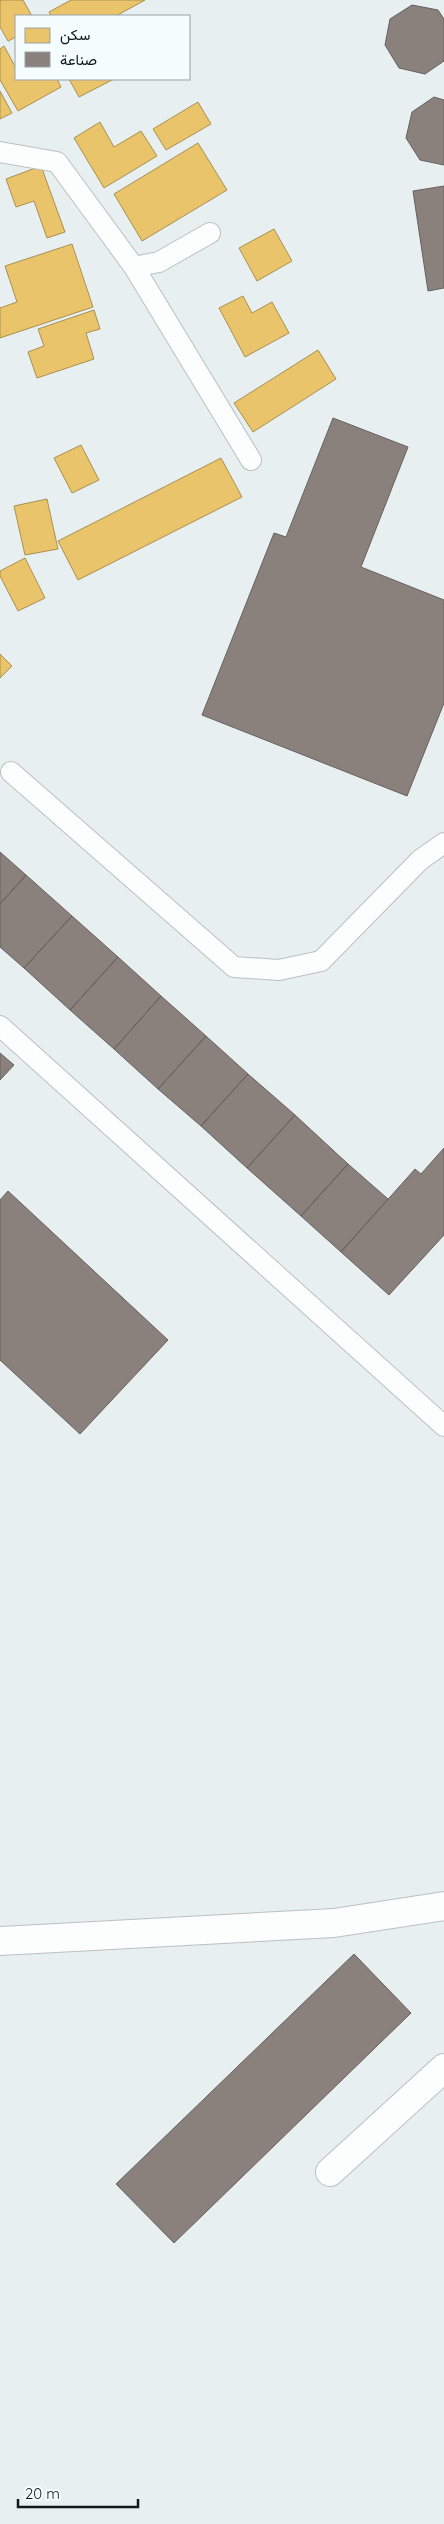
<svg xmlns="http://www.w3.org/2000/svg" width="444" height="2524" font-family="Quicksand,Vazirmatn,sans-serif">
<rect width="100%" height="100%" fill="#e8eff0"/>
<path fill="#e9c46a" stroke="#a89051" d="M0,0H23L32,16H16V37L8,41L0,27Z
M71,0H145L116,16H51L49,12Z
M4,46L16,68V79H57L61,87L18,111L0,80V49Z
M69,79H114L79,97Z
M0,91L12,113L0,119Z
M198,102L211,124L166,150L153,129Z
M100,122L114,147L141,131L157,156L104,188L74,138Z
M198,143L227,190L142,241L114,194Z
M41,166L65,232L47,238L34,201L16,207L6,179Z
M274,229L292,261L257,281L239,248Z
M72,244L93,307L0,338V308L17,302L5,266Z
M243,296L252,313L272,302L289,333L245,357L219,308Z
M94,310L100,329L86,333L94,359L37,378L28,352L44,346L38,329Z
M318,350L336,379L253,432L234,403Z
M81,445L99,480L72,493L54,458Z
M221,458L242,497L78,580L58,541Z
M47,499L58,549L25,555L14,506Z
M25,558L45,598L18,611L0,576V571Z
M0,654L12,666L0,678Z"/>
<path fill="#8a817c" stroke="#66615e" d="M412,5L438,10L444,19V61L425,74L399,68L385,45L390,19Z
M434,97L444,100V165L420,160L406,138L412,112Z
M444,186V288L428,291L413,191Z
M333,418L408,447L361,567L444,600V703L407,796L202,715L274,533L286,537Z
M0,852L26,875L0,904Z
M26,875L72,916L24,968L0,947V904Z
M72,916L118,957L70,1010L24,968Z
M118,957L161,996L114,1049L70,1010Z
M161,996L206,1036L158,1089L114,1049Z
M206,1036L248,1074L201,1126L158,1089Z
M0,1053L14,1065L0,1080Z
M248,1074L295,1115L247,1168L201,1126Z
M295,1115L348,1164L301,1216L247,1168Z
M444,1148V1235L389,1295L341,1252L415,1169L421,1174Z
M348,1164L388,1199L341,1252L301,1216Z
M8,1191L168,1340L80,1434L0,1360V1200Z
M354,1954L411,2013L174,2243L116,2184Z"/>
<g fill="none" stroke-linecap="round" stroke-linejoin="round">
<defs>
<path id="service" d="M0,152L57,162L134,267L159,262L210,233
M134,267L251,460
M11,772L234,967L279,970L321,961L420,860L444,843
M0,1026L444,1426"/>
<path id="minor" d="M0,1941L334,1923L444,1906
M330,2172L444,2068"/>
</defs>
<use href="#service" stroke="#bbc0c1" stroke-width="22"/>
<use href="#minor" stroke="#bbc0c1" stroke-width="30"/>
<use href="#service" stroke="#fcfdfd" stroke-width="20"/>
<use href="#minor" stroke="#fcfdfd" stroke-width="28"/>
</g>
<rect x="15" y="15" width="175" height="65" fill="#f5fdff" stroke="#9aa1a3"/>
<rect x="25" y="28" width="25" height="15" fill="#e9c46a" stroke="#9aa1a3"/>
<text x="60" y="40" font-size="15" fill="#121718">سكن</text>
<rect x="25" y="52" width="25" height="15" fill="#8a817c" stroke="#9aa1a3"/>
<text x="60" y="65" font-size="15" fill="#121718">صناعة</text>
<path d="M18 2499v8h120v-8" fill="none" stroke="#121718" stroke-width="2.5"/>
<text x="25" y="2499" font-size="15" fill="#121718" stroke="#f5fdff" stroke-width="4" paint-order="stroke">20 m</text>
</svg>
